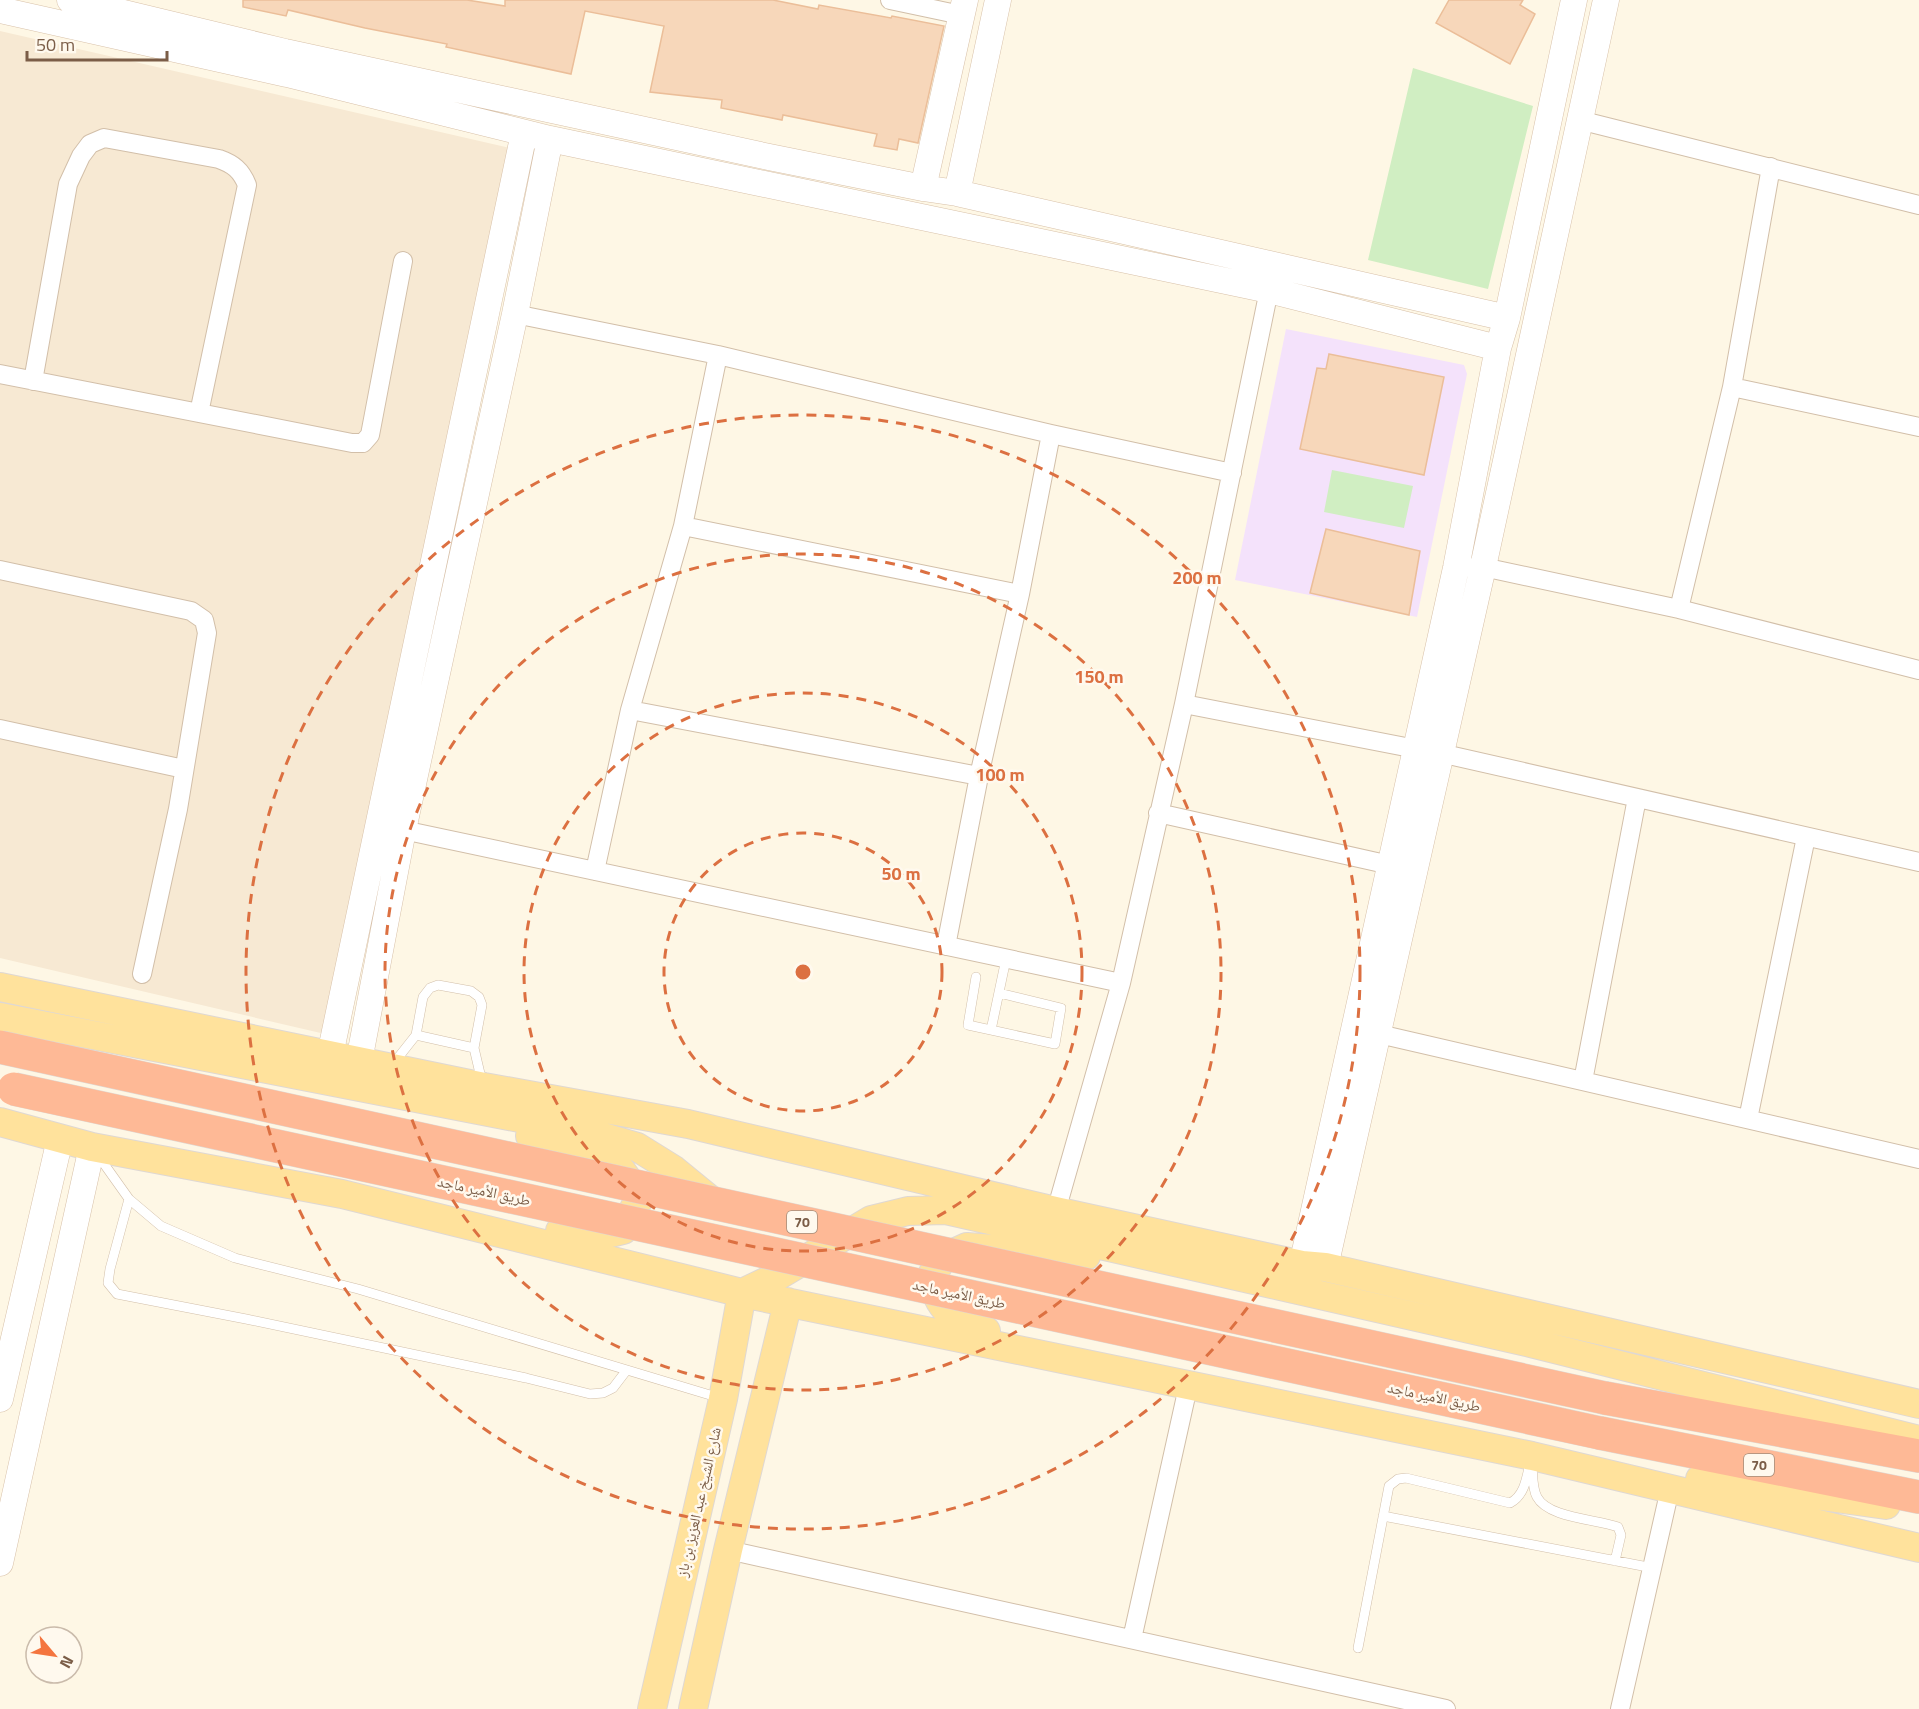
<svg xmlns="http://www.w3.org/2000/svg" width="1919" height="1709" font-family="'Titillium Web','Noto Naskh Arabic',sans-serif">
<rect width="100%" height="100%" fill="#fef7e5"/>
<path fill="#f7e9d3" d="M0,31L514,149L325,1034L0,958Z"/>
<path fill="#f4e2fb" d="M1286,329L1464,365L1467,374L1417,617L1235,580Z"/>
<path fill="#d0eec2" d="M1413,68L1533,106L1488,289L1368,260Z
M1332,470L1413,486L1404,528L1324,512Z"/>
<path fill="#f7d7ba" stroke="#ebbe99" stroke-width="1.5" d="M243,0H467L505,6V0H773L818,9L819,5L891,18L892,16L944,26L918,143L899,139L897,150L874,146L877,134L783,115L782,120L721,108L722,100L650,92L664,26L585,11L571,74L446,47L447,44L365,28L288,10L286,16L243,7Z
M1449,0H1523L1520,5L1535,14L1510,64L1436,23Z
M1329,354L1444,377L1424,475L1300,449L1317,368L1326,369Z
M1326,529L1420,551L1409,615L1310,593Z"/>
<g fill="none" stroke-linecap="round" stroke-linejoin="round">
<defs>
<path id="lane" d="M976,977L968,1025L1055,1044L1061,1008L999,993
M991,1030L1006,959
M416,1035L423,997L430,988L438,985L471,991L479,997L482,1005L474,1048
M393,1064L416,1035L474,1048L482,1082
M97,1154L129,1199L161,1226L235,1258L358,1289L720,1398
M129,1199L110,1269L108,1283L117,1294L246,1319L526,1378L590,1394L603,1393L613,1388L626,1371
M1532,1465C1533,1475 1532,1488 1537,1497C1548,1518 1596,1519 1618,1527L1621,1535L1615,1561
M1383,1516L1653,1568
M1358,1648L1389,1486L1398,1479L1406,1478L1510,1503C1526,1495 1527,1474 1531,1459"/>
<path id="street" d="M890,0L961,15
M1579,120L1919,205
M515,314L718,355L1051,434L1232,473
M0,374L352,443H363L370,435L403,261
M33,381L68,184L81,156L90,144L104,138L219,159C233,164 241,170 247,185L199,413
M1732,387L1919,427
M683,526L1020,594
M1456,568L1483,567L1679,609L1919,670
M0,570L191,611L204,620L207,633L178,809L142,974
M1679,609L1732,387L1771,167
M1184,704L1416,749
M630,710L979,776
M0,729L184,769
M1440,753L1919,862
M1158,813L1390,865
M403,830L1121,983
M595,871L630,710L683,526L718,355
M946,946L979,776L1020,594L1051,434
M1379,1034L1919,1159
M1583,1081L1637,798
M1748,1119L1806,837
M1056,1211L1121,983L1184,704L1269,290
M728,1550L1446,1709
M1132,1639L1188,1387
M1620,1709L1670,1489"/>
<path id="secondary" d="M70,0L285,52L769,157L923,188L957,193L1507,318
M0,10L287,74L550,139L1269,290L1498,348
M923,188L965,0
M957,193L998,0
M330,1055L524,133
M359,1061L403,830L515,314L550,139
M1302,1265L1456,568L1498,348L1507,318L1574,0
M1325,1267L1483,567L1606,0
M0,1399L60,1139
M0,1563L92,1147"/>
<path id="primary" d="M0,987L484,1087L688,1124L1056,1211L1302,1265L1325,1267L1919,1404
M0,1017L576,1129L637,1147L674,1170L718,1206
M0,1122L92,1147L342,1194L742,1293L1532,1456L1919,1548
M530,1136L590,1154L621,1170L635,1190L637,1203L623,1230L595,1237L560,1231
M742,1293L776,1277L871,1220L908,1211L946,1210L1531,1343L1919,1440
M986,1331C955,1322 936,1309 932,1275L943,1258L967,1247L1086,1256
M1700,1479L1886,1505
M652,1709L723,1399L742,1293
M693,1709L728,1550L788,1302"/>
<path id="highway" d="M1605,1398L1919,1456
M1600,1433L1919,1497"/>
</defs>
<use href="#lane" stroke="#d2bfa9" stroke-width="10"/>
<use href="#street" stroke="#d2bfa9" stroke-width="20"/>
<use href="#secondary" stroke="#d8c1a9" stroke-width="27"/>
<use href="#primary" stroke="#dfd8d3" stroke-width="30"/>
<use href="#highway" stroke="#dfd8d3" stroke-width="34"/>
<use href="#lane" stroke="#fff" stroke-width="9"/>
<use href="#street" stroke="#fff" stroke-width="18"/>
<use href="#secondary" stroke="#fff" stroke-width="26"/>
<use href="#primary" stroke="#ffe29c" stroke-width="28"/>
<use href="#highway" stroke="#feb996" stroke-width="33"/>
<defs>
<path id="highway-bridge" d="M0,1047L1605,1398
M14,1089L1600,1433"/>
</defs>
<use href="#highway-bridge" stroke="#dfd8d3" stroke-width="34" stroke-linecap="butt"/>
<use href="#highway-bridge" stroke="#feb996" stroke-width="33"/>
</g>
<g fill="none" stroke="#dc7041" stroke-width="3" stroke-dasharray="10 8">
<circle cx="803" cy="972" r="139"/>
<circle cx="803" cy="972" r="279"/>
<circle cx="803" cy="972" r="418"/>
<circle cx="803" cy="972" r="557"/>
</g>
<g text-anchor="middle" stroke-width="5" stroke-linejoin="round" paint-order="stroke">
<g fill="#fff9ee" stroke="#a38c79" stroke-width="1.5">
<rect x="787" y="1211" width="30" height="22" rx="4.5"/>
<rect x="1744" y="1454" width="30" height="22" rx="4.5"/>
</g>
<g font-size="14" font-weight="bold" fill="#7b5d47">
<text x="802" y="1227">70</text>
<text x="1759" y="1470">70</text>
</g>
<g font-size="15" fill="#7b5d47" stroke="#fff9ee">
<text transform="translate(484 1191) rotate(12)" y="5">طريق الأمير ماجد</text>
<text transform="translate(959 1294) rotate(12)" y="5">طريق الأمير ماجد</text>
<text transform="translate(1434 1397) rotate(12)" y="5">طريق الأمير ماجد</text>
<text transform="translate(699 1502) rotate(-77)" y="5">شارع الشيخ عبد العزيز بن باز</text>
</g>
</g>
<circle cx="803" cy="972" r="9" fill="#dc7041" stroke="#fff9ee" stroke-width="3"/>
<g font-size="18" text-anchor="middle" font-weight="bold" fill="#dc7041" stroke="#fff9ee" stroke-width="5" stroke-linejoin="round" paint-order="stroke">
<text x="1197" y="584">200 m</text>
<text x="1099" y="683">150 m</text>
<text x="1000" y="781">100 m</text>
<text x="901" y="880">50 m</text>
</g>
<g transform="translate(54 1655) rotate(119)"><circle r="28" fill="#fff9ee" stroke="#cabbab" stroke-width="1.5"/>
<path d="M0-4.5L10 22L0 15L-10 22Z" fill="#f4753f"/>
<text y="-9" font-size="16" font-weight="bold" text-anchor="middle" fill="#7b5d47">N</text>
</g>
<path d="M27 51v9h140v-9" fill="none" stroke="#7b5d47" stroke-width="3"/>
<text x="36" y="51" font-size="18" fill="#7b5d47" stroke="#fff9ee" stroke-width="4.5" paint-order="stroke">50 m</text>
</svg>
